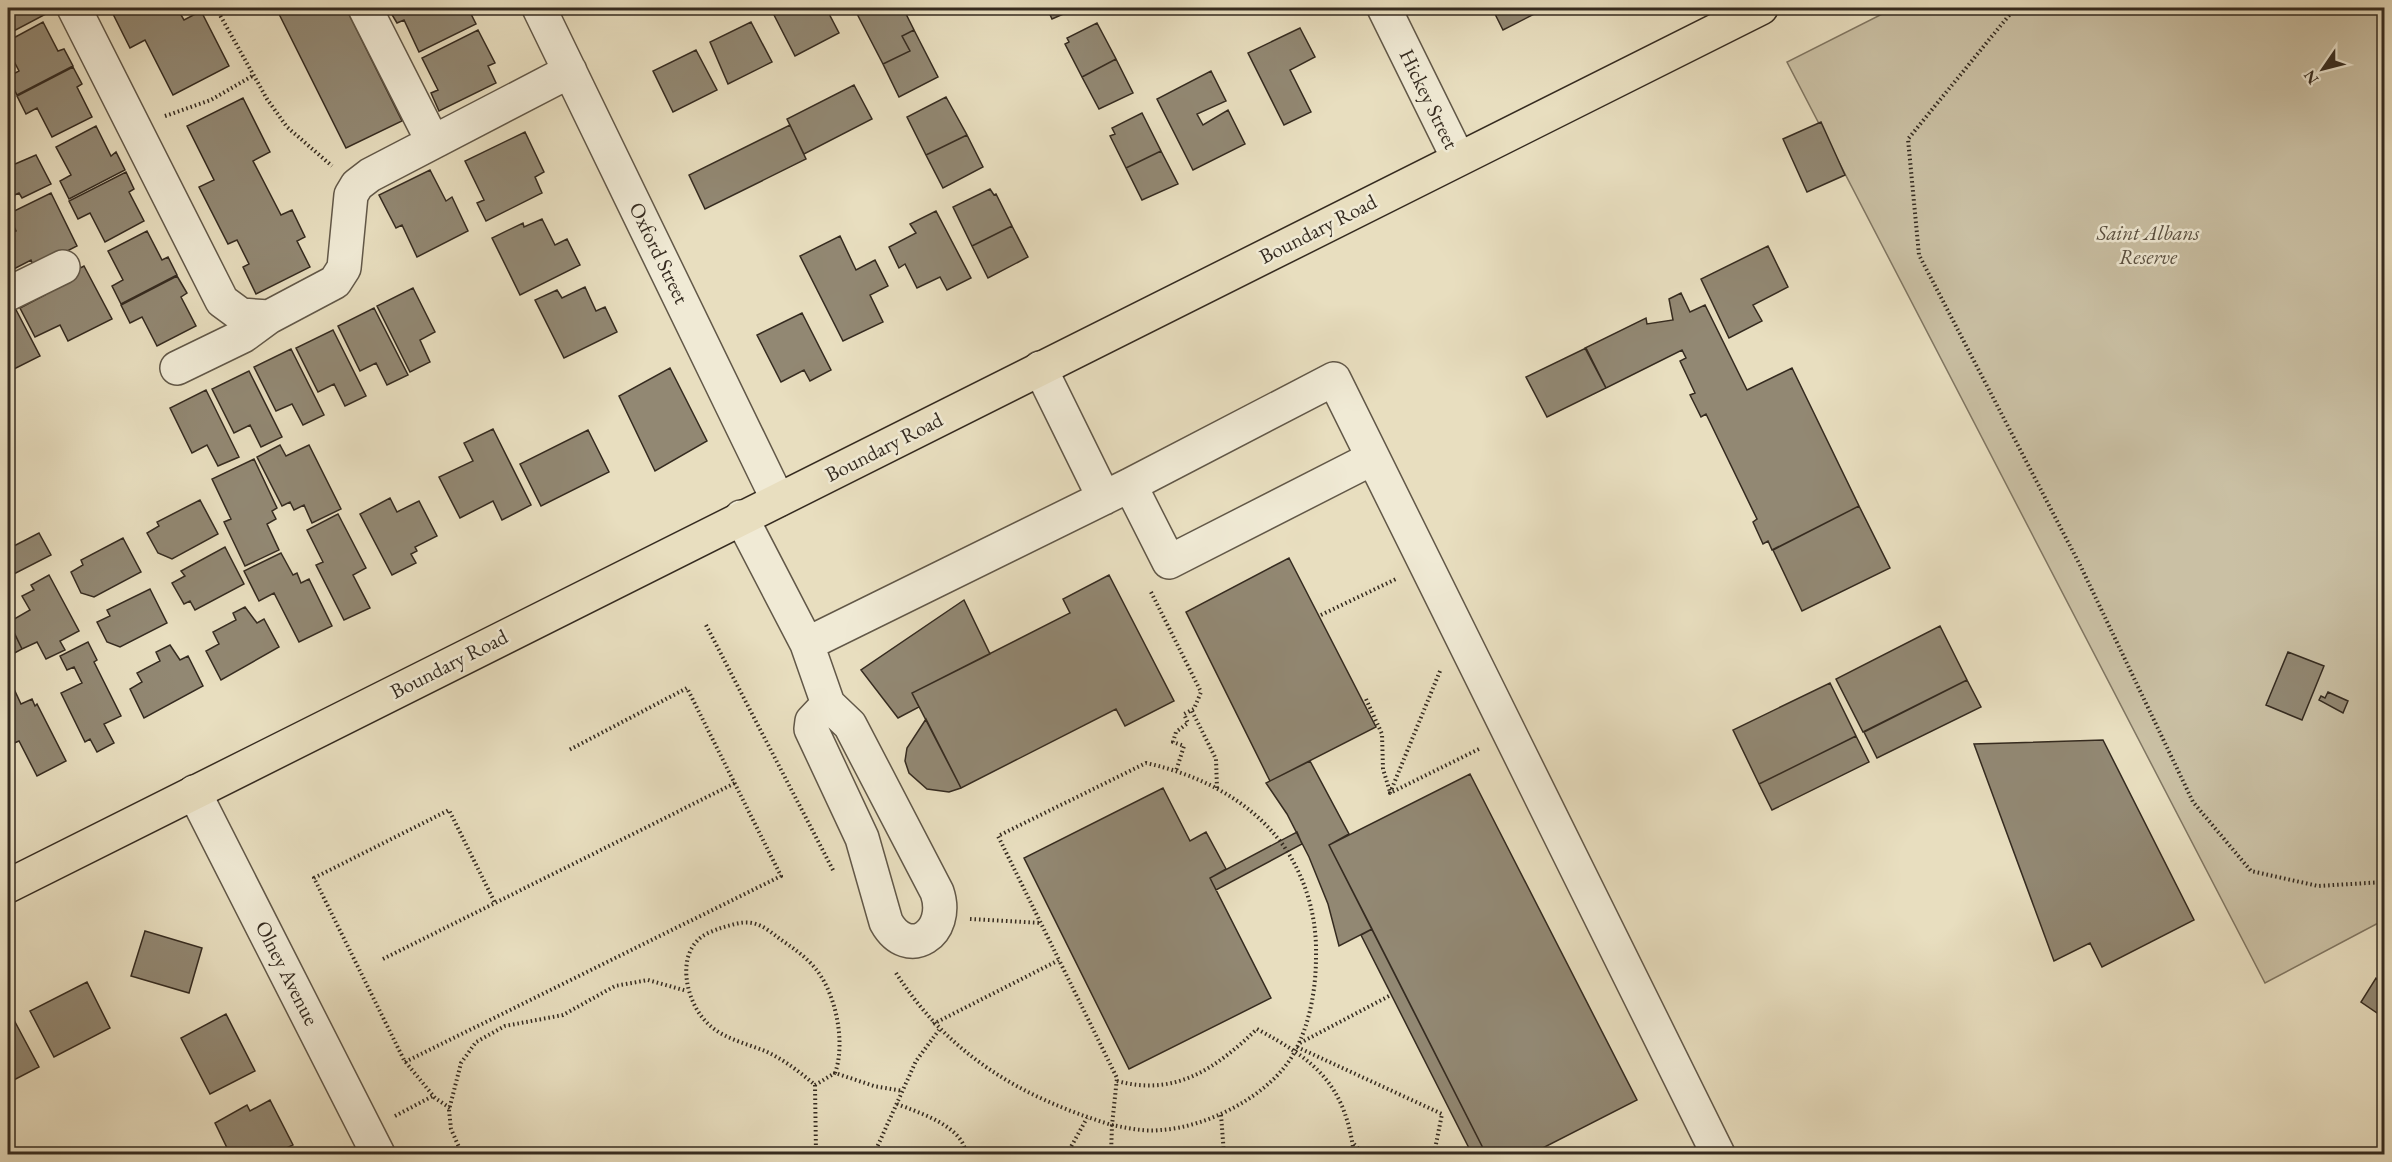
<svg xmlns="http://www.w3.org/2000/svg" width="2392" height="1162" font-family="'EB Garamond',serif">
<rect width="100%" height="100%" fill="#e8debf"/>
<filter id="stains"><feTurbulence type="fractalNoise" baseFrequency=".00333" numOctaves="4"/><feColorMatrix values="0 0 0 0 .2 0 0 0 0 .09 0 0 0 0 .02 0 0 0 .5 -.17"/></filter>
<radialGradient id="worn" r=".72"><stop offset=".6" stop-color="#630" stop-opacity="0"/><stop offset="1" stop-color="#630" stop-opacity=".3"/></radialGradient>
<path fill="#cac0a4" stroke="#807662" stroke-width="1.5" d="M1894,8H2384V920L2265,983L1787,62Z"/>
<path fill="#928873" stroke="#352b20" stroke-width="1.5" d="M8,8H43L46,14L8,34Z
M110,8H177L184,20L201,11L229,66L173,95L145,40L130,48Z
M276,8H346L402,121L346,148Z
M388,8H468L476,24L419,52L404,20L397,23Z
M774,8H826L839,33L795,56L774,15L777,13Z
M860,8H903L914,30L902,36L910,51L883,64L855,10Z
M1047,8H1077L1052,19Z
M1492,8H1546L1503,30Z
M43,22L58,51L64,49L73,66L17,95L8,77L19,71L8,50V41Z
M751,22L772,62L728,84L710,42Z
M1097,23L1116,59L1082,77L1065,44L1069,42L1067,38Z
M1300,28L1315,57L1290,70L1311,112L1284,125L1248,53Z
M478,30L495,63L488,66L496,83L439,111L431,93L438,90L422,58Z
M914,30L938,77L899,97L883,64L910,51L902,36Z
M696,50L717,90L673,112L653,71Z
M1116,59L1133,93L1099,109L1082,77Z
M73,67L82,84L77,87L92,117L52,137L37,108L26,114L17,96Z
M1211,71L1226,101L1197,114L1203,125L1228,110L1245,144L1193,170L1157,99Z
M854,85L872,119L804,154L787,119Z
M946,97L967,135L926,155L907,117Z
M243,98L270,152L253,161L281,215L292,210L305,237L297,241L310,267L256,294L243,267L249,264L237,240L228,244L199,187L214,180L187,126Z
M1142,113L1161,151L1126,168L1110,136L1115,134L1112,128Z
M1821,122L1845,175L1807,192L1783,139Z
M790,125L806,159L705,209L689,175Z
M96,126L111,156L116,152L125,170L69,199L60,181L71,175L56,147Z
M525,132L544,172L535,177L542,193L486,221L477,203L484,200L465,161Z
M967,135L983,167L943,188L926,155Z
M1161,151L1178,184L1142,200L1126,168Z
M36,155L51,184L22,198L19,193L8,198V167Z
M430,170L446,201L452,197L468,231L417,257L402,225L396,228L379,195Z
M126,172L134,189L129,192L144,221L105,242L90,213L78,219L69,201Z
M990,189L994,195L996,194L1012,226L972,246L953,207Z
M51,193L77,246L34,268L31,260L8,272V235L16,231L8,214Z
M936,211L971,278L947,290L940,277L917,288L905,264L899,268L889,247L916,233L910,224Z
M542,219L555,245L567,239L580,265L520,295L492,238L523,223L524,227Z
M1012,226L1028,257L988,278L972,246Z
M147,231L162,260L168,257L177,275L121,304L112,286L123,280L108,251Z
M840,236L856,270L875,260L888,286L870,295L883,322L843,341L800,256Z
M1768,246L1788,287L1753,305L1762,321L1729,338L1701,279Z
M84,266L112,319L68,341L60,325L35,337L20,308L45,295L42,288Z
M177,276L187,293L181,297L196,326L157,346L142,317L130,323L121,305Z
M585,287L596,311L605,307L617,332L564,358L535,300L557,290L562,298Z
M413,288L435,332L420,340L430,362L410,372L377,306Z
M1681,293L1690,312L1705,305L1747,390L1792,368L1859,506L1772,550L1768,541L1763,544L1753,522L1757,519L1706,414L1701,417L1690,395L1695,393L1680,361L1686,358L1682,350L1606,388L1585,348L1646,318L1647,324L1673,320L1669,299Z
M13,304L40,356L8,372V306Z
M374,308L408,375L387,385L376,363L360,371L338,326Z
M802,313L831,370L810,381L804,370L781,382L757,335Z
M333,330L366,396L345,406L334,384L318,392L296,348Z
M1586,348L1606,388L1547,417L1526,377Z
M291,349L324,415L303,425L292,404L276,411L254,367Z
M670,368L707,441L655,471L619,396Z
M249,371L282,437L261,447L250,425L234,433L212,389Z
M206,390L239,457L218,466L207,445L192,453L170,408Z
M493,429L531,505L502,520L493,501L460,518L439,477L473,461L464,443Z
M588,430L609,472L541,506L520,464Z
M280,445L286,456L309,445L341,509L312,523L304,505L294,510L290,502L282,506L257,457Z
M254,459L277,508L272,511L276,519L267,524L279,550L245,566L224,522L231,519L212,479Z
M390,498L397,512L419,501L437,536L415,547L417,551L411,554L416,563L392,575L360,514Z
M200,500L218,534L172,559L158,553L147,533L159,526L157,522Z
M1859,506L1890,568L1802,611L1773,550Z
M338,514L366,568L353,575L370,608L344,620L316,565L323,562L307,530Z
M39,533L51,555L8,577V549Z
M123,538L141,572L94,597L81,593L71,572L83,565L81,560Z
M225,547L244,584L195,610L190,601L184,604L172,583L185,576L181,571Z
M281,553L293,575L297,573L301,583L309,579L332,626L299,642L274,593L259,601L244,571Z
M1289,558L1376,727L1270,781L1186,612Z
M49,575L79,631L60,641L65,650L46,659L37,642L22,649L9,622L30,610L22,596L34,590L31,585Z
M1109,575L1174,701L1125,726L1116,709L961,788L912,693L1070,613L1063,599Z
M150,589L167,623L120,647L107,642L97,622L110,616L107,610Z
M964,600L990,654L912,693L919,707L898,718L861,670Z
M245,607L257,623L264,619L279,647L221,680L206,651L219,644L213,632L236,620L233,613Z
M10,624L22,649L9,656L12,660L8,662Z
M1940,626L1967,680L1863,732L1836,679Z
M88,642L97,660L94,662L121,716L104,724L114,743L97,752L90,739L85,742L61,693L82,683L74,667L67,670L60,656Z
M170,645L180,660L188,656L203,686L144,718L130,689L142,682L137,673L160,661L156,652Z
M2288,652L2324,666L2302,720L2266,705Z
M1967,680L1981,707L1877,758L1864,732Z
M1830,683L1856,736L1759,784L1733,730Z
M14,689L21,704L32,699L35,706L37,704L66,761L37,776L19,741L12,744L8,736V692Z
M2328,692L2348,701L2343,713L2319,700L2321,696L2325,698Z
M926,719L961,788L949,792L927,789L909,773L905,761L907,748Z
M1856,736L1869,762L1772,810L1759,784Z
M2103,740L2194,920L2102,967L2090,943L2054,961L1974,744Z
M1310,761L1349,834L1329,845L1372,929L1339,946L1328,904L1309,857L1287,814L1266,783Z
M1470,774L1637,1100L1531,1154H1486L1329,845Z
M1163,788L1190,841L1206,832L1226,869L1210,878L1271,998L1129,1069L1024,858Z
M1297,832L1302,844L1216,890L1210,878Z
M1372,929L1486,1154H1472L1361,935Z
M145,931L202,948L189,993L131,976Z
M2376,978L2384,984L2383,1017L2361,1002Z
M87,982L110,1028L54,1057L30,1011Z
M226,1014L255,1071L210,1094L181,1038Z
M14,1020L39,1067L8,1083V1023Z
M270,1100L293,1145L274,1154H230L215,1123L247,1105L250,1111Z"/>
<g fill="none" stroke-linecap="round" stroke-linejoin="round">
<defs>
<path id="minor" d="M74,8L222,301L241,315L269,317L335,282L344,268L351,195L357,185L370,175L570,71
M365,8L433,142
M539,8L778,500
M1384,8L1458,158
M8,294L63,267
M177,368L243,336L269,317
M1040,368L1104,498
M1130,485L1169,562L1373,458
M741,517L807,644
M828,704L812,721L811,729L862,838L886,922C908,962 951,933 937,892L850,725L828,704L807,644L1130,485L1334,379L1718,1154
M194,792L378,1154"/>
<path id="major" d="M8,886L1761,8"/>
</defs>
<use href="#minor" stroke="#625848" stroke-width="36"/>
<use href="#major" stroke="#352b20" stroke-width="36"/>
<path stroke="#352b20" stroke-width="4" stroke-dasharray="1.5 3" stroke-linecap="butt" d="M216,8L267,99L287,127L332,166
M2015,8L1908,139L1919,255L2081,567L2193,802L2251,871L2318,886L2384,882
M165,116L211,100L254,75
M1151,592L1201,692L1194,709L1184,714L1188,723L1176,732L1173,742L1184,746L1176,771
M1321,615L1396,579
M706,625L834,872
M1440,671L1390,793L1481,748
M1366,699L1382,734L1383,769L1390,792
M1192,711L1216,759L1217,788
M970,919L1041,923
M383,959L735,783
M896,973C949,1055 1020,1097 1112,1125L1111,1154
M933,1024L1059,960L1117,1078L1112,1125C1128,1128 1144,1132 1161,1130C1208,1127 1271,1095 1294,1053C1310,1024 1316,989 1316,956C1317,917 1306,878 1283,845C1250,800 1200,775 1146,763L998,836L1059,960
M1300,1043L1389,996
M1297,1047L1442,1114L1434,1154
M405,1062L781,876L687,688L569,750
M1117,1081C1176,1097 1216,1068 1257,1029C1316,1061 1345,1084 1354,1154
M815,1085L835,1073
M897,1104C920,1113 963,1126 966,1154
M450,1108L435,1098L404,1060L314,878L449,810L495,903
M1221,1115L1224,1154
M395,1116L433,1096
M1354,1144L1363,1154
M967,1152L989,1154
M462,1154L451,1129L449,1110L461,1063L476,1042L505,1026L563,1015L615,986L648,980L687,991
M816,1154L815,1085C800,1072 783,1059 765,1051C743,1042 718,1038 702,1017C687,998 678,961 697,941C703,934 713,931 721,928C731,925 742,921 752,923C763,925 772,933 780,939C793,948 805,956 815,968C836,993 846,1043 835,1073L874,1086L903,1091
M874,1154L916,1061L939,1030
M1067,1154L1087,1118"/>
<use href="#minor" stroke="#f0ead5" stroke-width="33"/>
<use href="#major" stroke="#e8debf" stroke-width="33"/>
</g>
<g text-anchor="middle" stroke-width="5" stroke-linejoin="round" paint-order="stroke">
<g font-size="21" fill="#352b20" stroke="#f0ead5">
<text transform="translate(1429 99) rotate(64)" y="7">Hickey Street</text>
<text transform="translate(1318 229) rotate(-27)" y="7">Boundary Road</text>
<text transform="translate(659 253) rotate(64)" y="7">Oxford Street</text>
<text transform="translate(884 447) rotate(-27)" y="7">Boundary Road</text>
<text transform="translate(449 664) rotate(-27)" y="7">Boundary Road</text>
<text transform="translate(287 973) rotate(63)" y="7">Olney Avenue</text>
</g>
<g font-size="21" font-style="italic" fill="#5a5041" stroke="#f0ead5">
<text x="2148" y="240">Saint Albans<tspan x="2148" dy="24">Reserve</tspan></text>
</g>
</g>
<rect width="2392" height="1162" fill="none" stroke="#e8debf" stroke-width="30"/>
<rect x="9" y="9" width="2374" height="1144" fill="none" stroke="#352b20" stroke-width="3"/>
<rect x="15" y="15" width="2362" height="1132" fill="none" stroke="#352b20" stroke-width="1.5"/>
<g transform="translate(2323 69) rotate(235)" stroke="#f0ead5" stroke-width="4.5" paint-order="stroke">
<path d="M0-4.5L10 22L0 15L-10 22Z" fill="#352b20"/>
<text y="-9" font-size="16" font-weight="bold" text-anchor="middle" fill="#352b20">N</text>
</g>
<rect width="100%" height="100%" filter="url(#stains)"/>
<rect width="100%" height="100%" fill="url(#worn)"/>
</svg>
